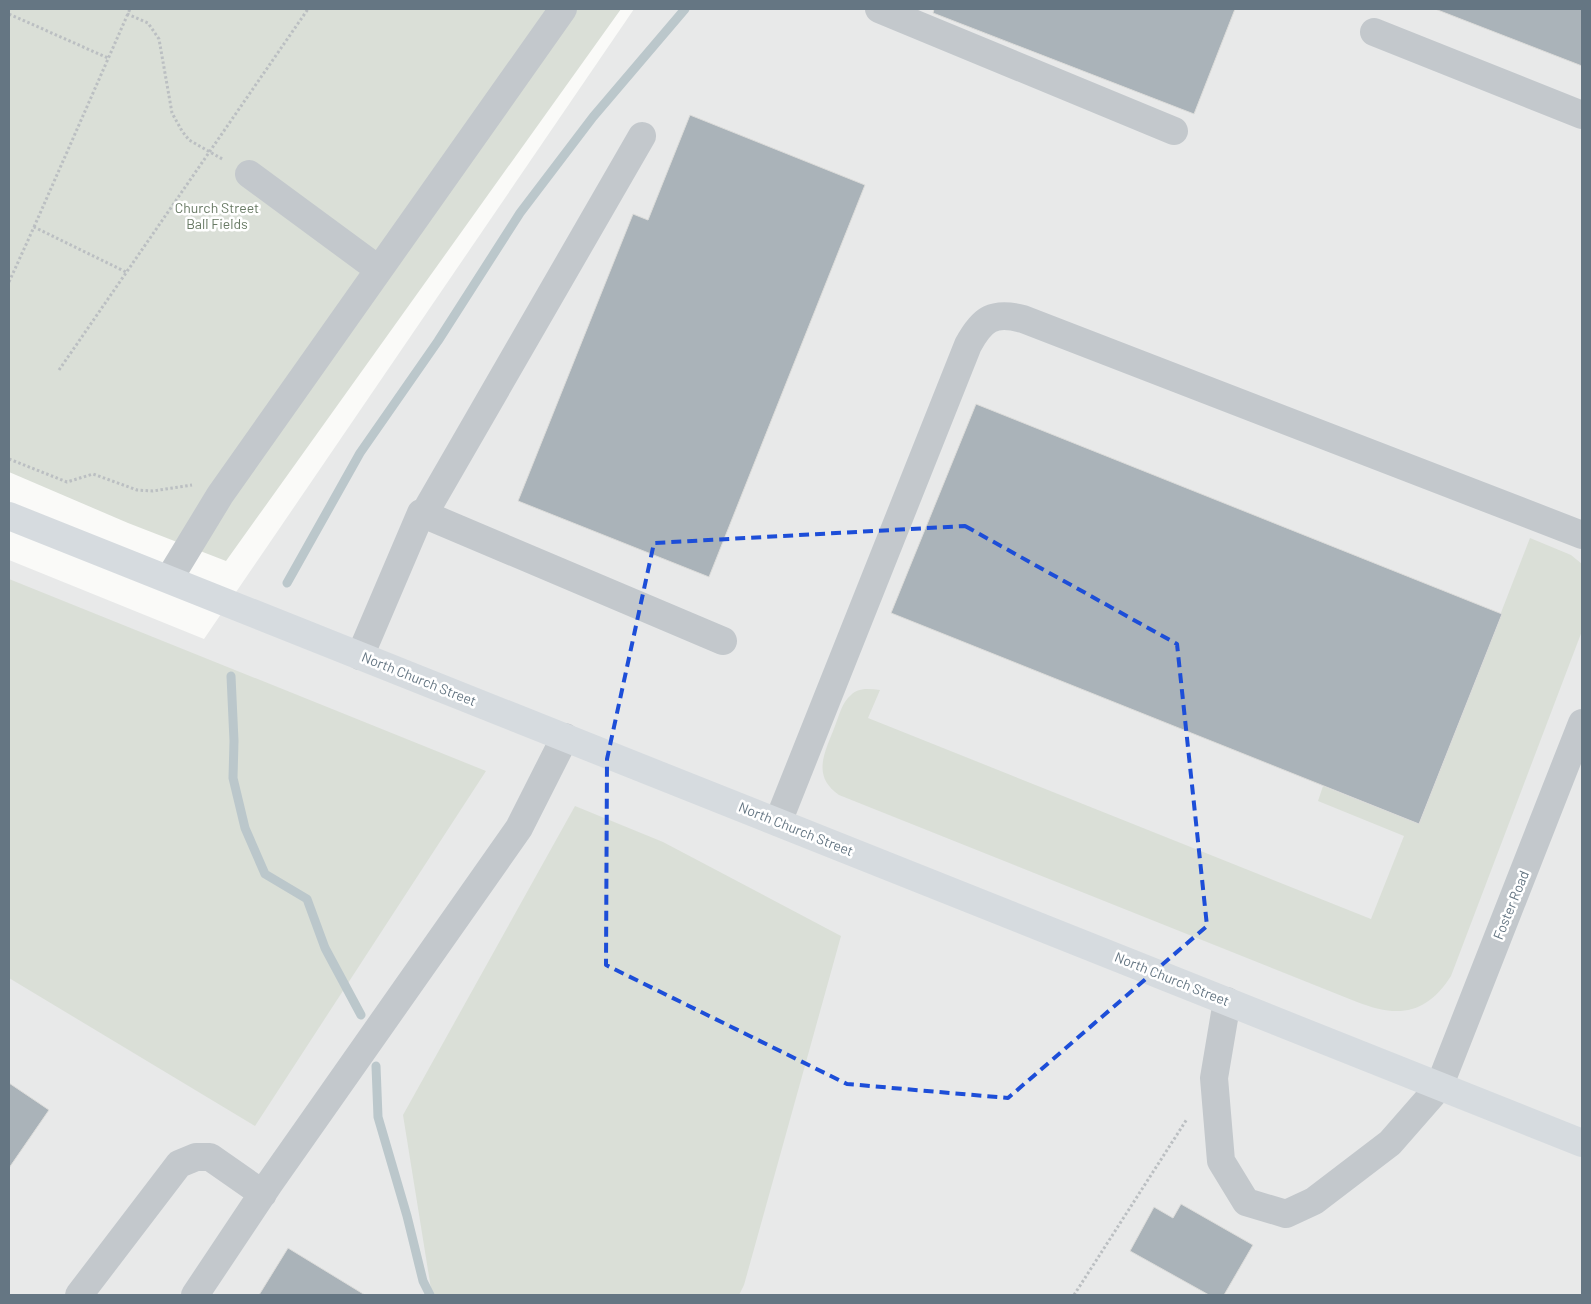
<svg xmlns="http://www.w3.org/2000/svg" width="1591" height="1304" font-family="Barlow,sans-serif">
<rect width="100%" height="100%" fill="#fafaf8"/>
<path fill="#e8e9e9" d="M634,9H1582V1295H9V560L204,639Z"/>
<path fill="#dadfd7" d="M9,9H621L226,561L128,523L9,472Z
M1530,538L1571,555L1582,564V631L1451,976C1426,1015 1398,1018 1357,1002L839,795C811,776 825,752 835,726C839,716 842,702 851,695C859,687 870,689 880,690L868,718L1371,919L1404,836L1318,801L1323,786L1419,824Z
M9,579L486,771L255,1126L9,978Z
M575,806L663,842L841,936L744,1285L739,1295H432L403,1115Z"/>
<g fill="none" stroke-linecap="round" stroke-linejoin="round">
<path stroke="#bbc7cb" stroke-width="9" d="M287,583L360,453L438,341L520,213L593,117L685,9
M231,676L234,741L233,778L245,828L265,874L307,899L325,948L361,1015
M376,1066L378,1117L407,1216L423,1281L430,1295"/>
</g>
<path fill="#aab3b9" stroke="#dcdcda" d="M934,9H1235L1194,114L933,13Z
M1435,9H1582V66Z
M690,115L865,185L709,577L518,501L633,214L648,220Z
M976,404L1502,614L1419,824L891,613Z
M9,1083L49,1110L9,1168Z
M1181,1204L1253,1245L1224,1295H1209L1130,1251L1154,1207L1173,1218Z
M288,1248L365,1295H259Z"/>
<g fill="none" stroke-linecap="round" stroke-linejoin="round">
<path stroke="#bbbfc2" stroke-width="3" stroke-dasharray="2.5 2.5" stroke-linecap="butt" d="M9,14L108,58
M127,14L148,23L159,39L172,113L182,131L189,140L224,160
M34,227L130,9
M9,282L34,227L126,272
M59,370L308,9
M9,459L67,482L93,474L137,490L153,491L192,485
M1074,1295L1187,1119"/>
<path stroke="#c3c8cc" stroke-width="28" d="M879,9L1174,131
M1374,32L1582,115
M249,174L378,269
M424,514L642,136
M169,579L220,495L563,9
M360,656L421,513L723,641
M778,822L968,345C982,319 993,311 1023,319L1582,535
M1227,1001L1214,1078L1221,1161L1246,1202L1286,1214L1314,1201L1390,1143L1439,1087L1582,723
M79,1295L179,1164L196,1157H210L263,1194
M195,1295L269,1184L519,828L565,737"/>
<path stroke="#d6dbdf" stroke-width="28" d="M9,516L1582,1143"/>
</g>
<path fill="none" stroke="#1d4ed8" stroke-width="4" stroke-dasharray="10 6" stroke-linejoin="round" d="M965,526L1177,644L1207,926L1008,1098L847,1084L606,965L607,759L654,543Z"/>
<g text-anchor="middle" stroke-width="5" stroke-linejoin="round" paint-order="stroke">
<g font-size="14" fill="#687a64" stroke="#fff">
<text x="217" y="213">Church Street<tspan x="217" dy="16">Ball Fields</tspan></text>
</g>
<g font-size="14" fill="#657683" stroke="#fff">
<text transform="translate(419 679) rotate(22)" y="5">North Church Street</text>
<text transform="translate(796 829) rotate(22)" y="5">North Church Street</text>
<text transform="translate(1511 905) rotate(-68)" y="5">Foster Road</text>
<text transform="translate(1172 979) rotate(22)" y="5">North Church Street</text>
</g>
</g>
<rect width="1591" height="1304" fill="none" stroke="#657683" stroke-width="20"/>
</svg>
